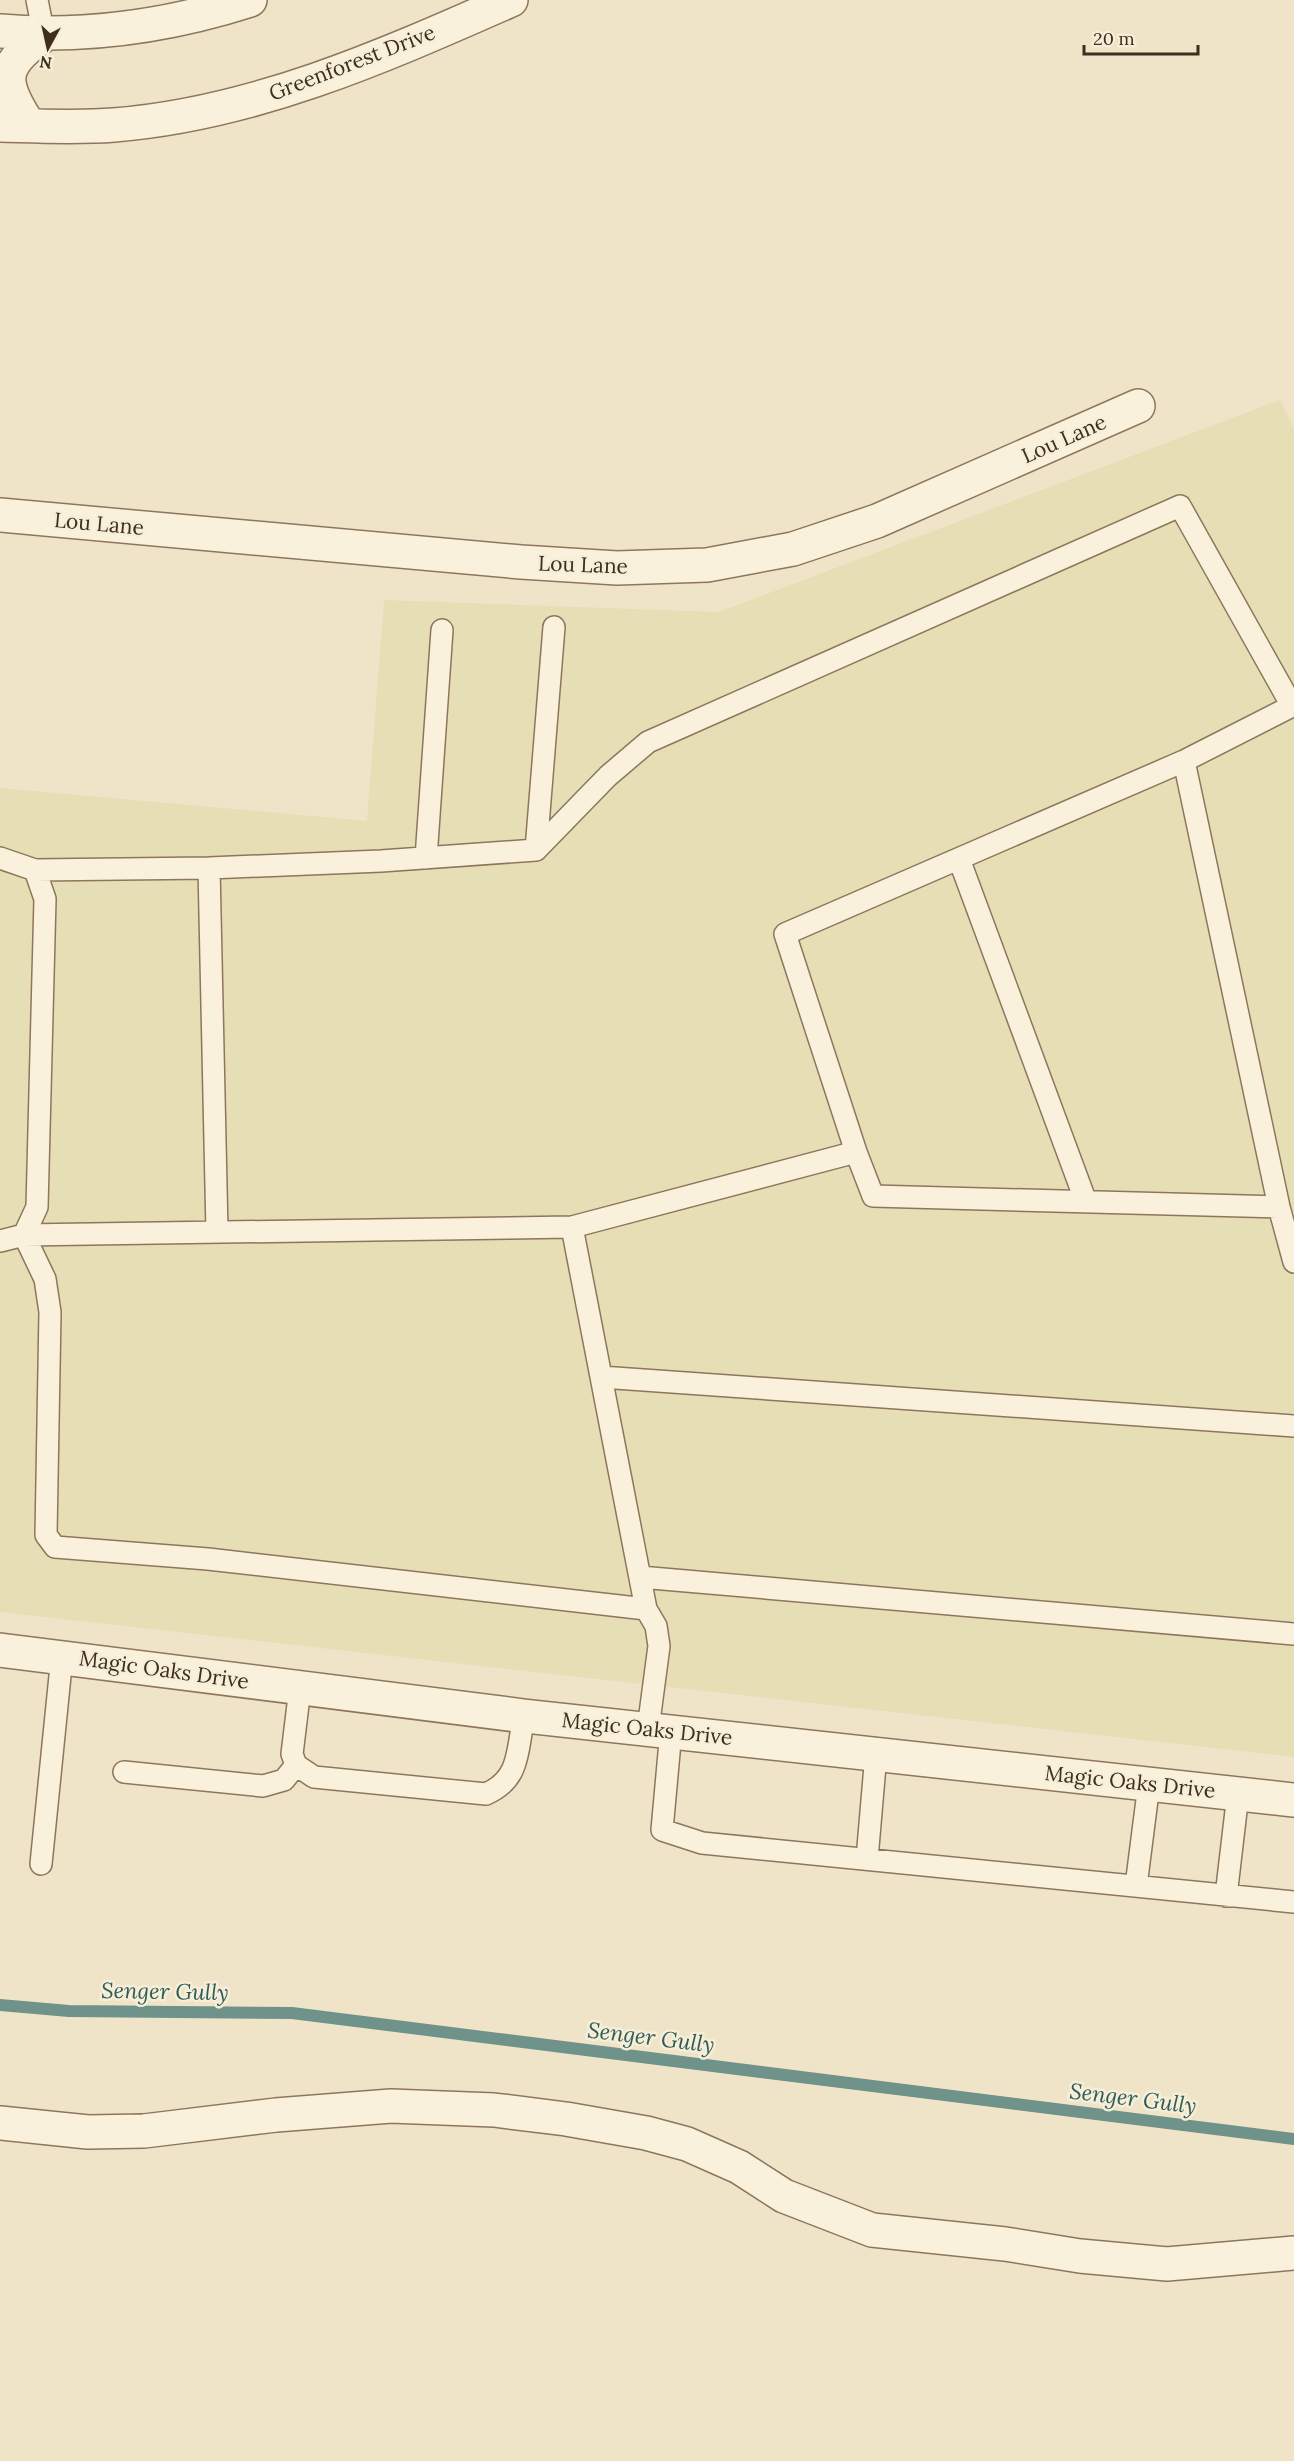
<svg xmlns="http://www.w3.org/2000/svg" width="1294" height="2461" font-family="Lora,serif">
<rect width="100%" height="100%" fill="#f0e4c8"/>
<path fill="#e6deb5" d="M1280,400L1294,429V1757L0,1612V788L367,821L384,600L719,612Z"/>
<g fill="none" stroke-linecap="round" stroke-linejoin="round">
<path stroke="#6f938a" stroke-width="12" d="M0,2005L69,2011L292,2013L1294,2139"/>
<defs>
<path id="lane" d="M37,0L44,35
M536,850L554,627
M0,858L35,870L45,899L37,1207L24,1235L0,1241
M426,858L442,630
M959,859L1086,1202
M209,868L217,1232
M35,870L209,868L381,861L536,850L608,776L648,742L1180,506L1292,706L1184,761
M856,1152L873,1196L1279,1207
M572,1227L856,1152L785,934L1184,761L1279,1207L1294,1262
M601,1377L1294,1426
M640,1577L1294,1634
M646,1609L572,1227L24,1235L45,1279L50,1312L46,1535L55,1547L208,1559L646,1609L656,1626L659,1646L648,1729
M300,1688L292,1754L296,1765L314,1777L486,1794C521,1779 517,1749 524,1716
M671,1731L662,1830L702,1843L1294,1902
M124,1772L263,1786L284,1780L296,1765
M867,1859L876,1754
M41,1864L62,1656
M1136,1886L1149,1784
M1226,1896L1238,1794"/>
<path id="street" d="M0,31C86,38 169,26 250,0
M0,125C38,126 76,128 114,125C254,114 384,56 511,0
M29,125C0,81 0,66 44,35
M0,515L521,562L617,568L707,565L793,549L877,521L1138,406
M0,1650L524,1716L1294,1800
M0,2123L88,2132L144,2131L276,2115L391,2106L494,2110L566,2119L646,2133L687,2144L739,2167L784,2196L872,2230L1005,2244L1080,2256L1167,2264L1294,2253"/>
</defs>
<use href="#lane" stroke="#8d765c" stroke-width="24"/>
<use href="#street" stroke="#8d765c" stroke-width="36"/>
<use href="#lane" stroke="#faf1dc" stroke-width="21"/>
<use href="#street" stroke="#faf1dc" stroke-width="33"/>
</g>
<g text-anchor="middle" stroke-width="5" stroke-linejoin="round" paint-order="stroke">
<g font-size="21" fill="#3d2e20" stroke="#f7eed8">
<text transform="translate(352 63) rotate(-21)" y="7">Greenforest Drive</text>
<text transform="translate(1064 439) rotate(-24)" y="7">Lou Lane</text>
<text transform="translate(99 524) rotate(5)" y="7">Lou Lane</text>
<text transform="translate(583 565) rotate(2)" y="7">Lou Lane</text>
<text transform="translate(164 1670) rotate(8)" y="7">Magic Oaks Drive</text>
<text transform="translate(647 1729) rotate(6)" y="7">Magic Oaks Drive</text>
<text transform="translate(1130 1782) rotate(6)" y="7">Magic Oaks Drive</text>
</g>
<g font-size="22" font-style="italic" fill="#2f5d5a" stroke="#f7eed8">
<text transform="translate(165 1991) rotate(1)" y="8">Senger Gully</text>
<text transform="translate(651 2037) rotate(7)" y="8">Senger Gully</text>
<text transform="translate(1133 2098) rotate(7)" y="8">Senger Gully</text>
</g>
</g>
<g transform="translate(48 48) rotate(188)" stroke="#f7eed8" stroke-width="4.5" paint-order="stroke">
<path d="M0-4.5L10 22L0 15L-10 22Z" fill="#3d2e20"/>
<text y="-9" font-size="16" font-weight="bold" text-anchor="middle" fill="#3d2e20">N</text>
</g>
<path d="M1084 45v9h114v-9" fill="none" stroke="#3d2e20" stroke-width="3"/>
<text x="1093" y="45" font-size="18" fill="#3d2e20" stroke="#f7eed8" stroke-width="4.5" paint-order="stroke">20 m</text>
</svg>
